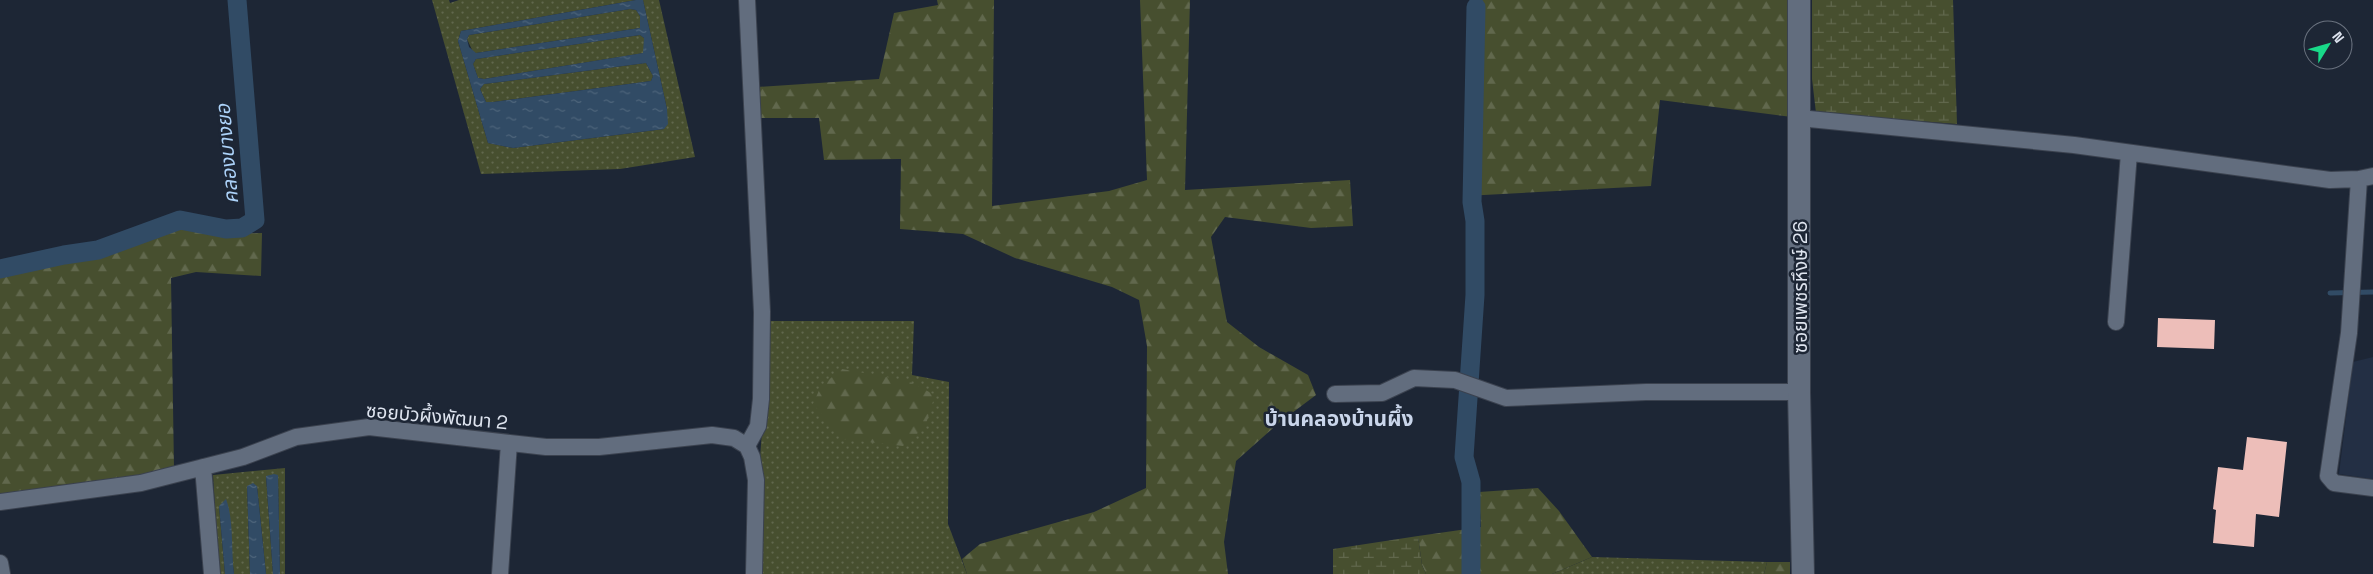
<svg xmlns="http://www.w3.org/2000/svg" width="2373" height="574" font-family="'Space Grotesk','Noto Sans Thai',sans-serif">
<defs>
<pattern id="grass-dots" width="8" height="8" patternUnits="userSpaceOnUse" patternTransform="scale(1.25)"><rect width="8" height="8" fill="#474f2f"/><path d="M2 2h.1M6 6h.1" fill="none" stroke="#61684d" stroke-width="1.8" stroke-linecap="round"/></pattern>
<pattern id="forest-firs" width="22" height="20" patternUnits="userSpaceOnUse" patternTransform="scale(1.25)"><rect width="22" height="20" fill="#474f2f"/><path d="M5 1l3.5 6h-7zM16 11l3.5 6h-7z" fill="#61684d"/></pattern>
<pattern id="wetland-marsh" width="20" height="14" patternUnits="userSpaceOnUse" patternTransform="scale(1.25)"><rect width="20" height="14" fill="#474f2f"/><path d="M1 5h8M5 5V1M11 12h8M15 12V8" fill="none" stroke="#61684d"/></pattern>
<pattern id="water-ripples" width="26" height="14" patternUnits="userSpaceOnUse" patternTransform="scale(1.25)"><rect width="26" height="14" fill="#314b65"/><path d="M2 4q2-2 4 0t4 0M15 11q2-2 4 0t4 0" fill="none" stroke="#4e657b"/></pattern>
</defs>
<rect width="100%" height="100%" fill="#1d2635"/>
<path fill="#232f44" d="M2373,357V479L2339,474L2353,362Z"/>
<path fill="url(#grass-dots)" d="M432,0H449L450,3L459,0H636L461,31L458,41L488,143L513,148L664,129L667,109L643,0H659L695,157L620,169L481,174Z
M630,9L636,10L640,16V28L476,53L473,52L467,39L469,35Z
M640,35L644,38V53L484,79L478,78L473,64L476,59Z
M646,63L653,76L651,81L493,102H486L480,89L484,84Z
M770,321H914L912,375L949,382L948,524L967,574H761L760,458Z
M285,468V574H280L278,475L266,477L273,574H266L257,486H247L250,574H234L231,548L219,506L225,574H219L213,475Z
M1592,557L1767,562L1764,574H1552Z"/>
<path fill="url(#forest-firs)" d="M937,0H994L992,206L1109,191L1147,180L1140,0H1190L1185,190L1350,180L1353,226L1311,228L1225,217L1211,237L1227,322L1259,347L1308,375L1316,395L1280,422L1236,461L1224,542L1228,574H967L962,559L980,544L1094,512L1146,488L1147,346L1139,300L1112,287L1015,258L963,234L900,229L901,159L824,160L819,118H759L757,87L879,79L894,13L938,5Z
M1476,0H1791L1792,117L1660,100L1651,186L1465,196Z
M181,227L215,234L262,233L261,276L196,272L171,278L174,469L113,482L0,494V277L24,268L71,261Z
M842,369L908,381L935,395L925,427L903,446L843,439L813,404L821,386Z
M1538,488L1559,511L1592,557L1552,574H1426L1422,565L1418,536L1481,527L1479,492Z
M1767,562H1790V574H1764Z"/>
<path fill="url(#wetland-marsh)" d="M1812,0H1953L1957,124L1816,113L1812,79Z
M1418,536L1422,565L1426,574H1333V549Z"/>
<path fill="url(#water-ripples)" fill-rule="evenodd" d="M636,0H643L667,109L668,124L664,129L513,148L488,143L458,41L461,31ZM630,9L636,10L640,16V28L476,53L469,47L467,39L469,35ZM640,35L644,38L643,53L484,79L478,78L473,64L476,59ZM646,63L653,76L651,81L493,102H486L480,89L484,84Z
M274,474L278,475L280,574H273L266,476Z
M253,483L257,486L266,574H250L247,486Z
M226,499C234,520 231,550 234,574H225L219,506Z"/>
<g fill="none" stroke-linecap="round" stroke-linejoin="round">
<path stroke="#314b65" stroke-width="5" d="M2330,293L2373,292"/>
<path stroke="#314b65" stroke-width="19" d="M0,269L64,255L98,250L180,220L226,229L242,228L255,220L237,0
M1471,574V482L1464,457L1475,295V221L1472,202L1476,7"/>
</g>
<path fill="#edbeb9" d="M2158,318L2215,320L2214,349L2157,347Z
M2247,437L2287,442L2279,517L2256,514L2254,547L2213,543L2216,510L2213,509L2218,467L2243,470Z"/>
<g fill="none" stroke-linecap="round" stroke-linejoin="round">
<defs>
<path id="street" d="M747,0L762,312L761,399L758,426L747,446
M1799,118L2074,145L2330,180L2359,179L2373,176
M2359,179L2349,333L2328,476L2334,483L2373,488
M2116,322L2129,153
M1335,394L1382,393L1414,378L1455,380L1506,398L1646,392H1799
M203,467L212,574
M0,502L141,483L243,457L296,437L369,427L546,447H599L712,435L734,438L747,446L752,457L756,480L754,574
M0,563L2,574
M500,574L509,443"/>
<path id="secondary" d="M1799,0V392L1803,574"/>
</defs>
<use href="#street" stroke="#3b424f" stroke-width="18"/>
<use href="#secondary" stroke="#3b424f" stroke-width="24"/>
<use href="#street" stroke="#626d7e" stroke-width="16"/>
<use href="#secondary" stroke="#626d7e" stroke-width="22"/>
</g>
<g text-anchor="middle" stroke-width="5" stroke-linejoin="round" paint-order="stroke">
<g font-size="19" fill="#dee4ef" stroke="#1d2635">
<text transform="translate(1800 287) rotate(-90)" y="7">ซอยเพชรหึงษ์ 26</text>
<text transform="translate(437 416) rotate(5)" y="7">ซอยบัวผึ้งพัฒนา 2</text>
</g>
<g font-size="20" font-style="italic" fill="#acd2f9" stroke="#1d2635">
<text transform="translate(227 154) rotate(-95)" y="7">คลองบางยอ</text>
</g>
<g font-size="21" font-weight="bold" fill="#c9d5ea" stroke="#1d2635">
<text x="1339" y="426">บ้านคลองบ้านผึ้ง</text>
</g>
</g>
<g transform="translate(2328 45) rotate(53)"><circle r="24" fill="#1d2635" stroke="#6a727f"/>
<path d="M0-4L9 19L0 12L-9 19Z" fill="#19d989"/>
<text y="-8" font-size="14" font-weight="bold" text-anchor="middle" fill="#dee4ef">N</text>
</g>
</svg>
